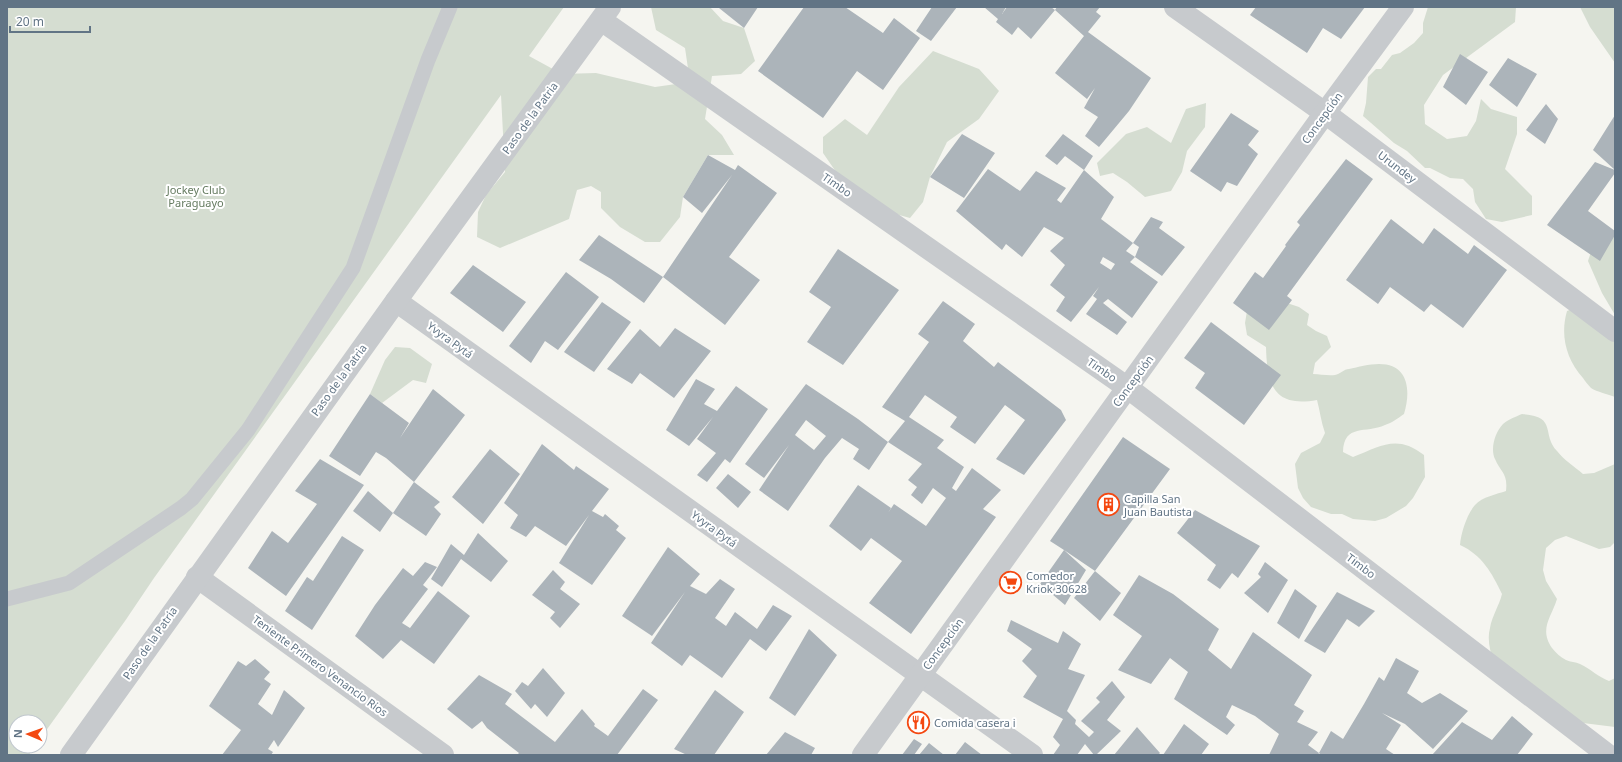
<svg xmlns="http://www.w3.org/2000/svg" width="1622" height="762" font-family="'Noto Sans',sans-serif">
<rect width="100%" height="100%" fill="#f5f5f0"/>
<path fill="#d5ddd1" d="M7,7H564L529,56L562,74L596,73L655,87L690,82L685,48L656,30L651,7H710L723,21L744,28L755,61L741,74L712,76L705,119L722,135L734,155H708L683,197L680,217L660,242H645L620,227L601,208V192L591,186L577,190L569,219L500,248L477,237L478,212L486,195L505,172L501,95L154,578L125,621L40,739V722H16V746H35L29,755H7Z
M1428,7H1516L1515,22L1443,75L1424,105L1425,124L1447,139L1467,136L1476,121L1481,99L1491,109L1517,117V134L1505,169L1532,196V215L1502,222L1486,219L1475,202L1473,189L1463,179L1450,178L1430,168H1425L1407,151L1394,143L1363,116L1366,103L1368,77L1376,69H1381L1392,55L1400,53L1414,43L1423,33V23Z
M1580,7H1615V63L1590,27Z
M933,51L979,69L999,91L979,119L947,142L930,177L923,202L910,218L867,206L843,182L823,153V137L845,119L867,135L899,87Z
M1206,103L1205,127L1187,151L1182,172L1171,191L1145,197L1127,182L1113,173L1100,176L1097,163L1126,134L1147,127L1171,143L1186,109Z
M1611,231H1615V315L1602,293L1588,261L1595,240Z
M1278,300L1299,307L1309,314L1307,325L1316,331L1327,336L1331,347L1315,363L1313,374C1320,374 1328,376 1335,375C1340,374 1344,369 1349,369C1358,367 1369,364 1379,364C1409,364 1411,391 1404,414C1398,418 1392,423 1385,425C1366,434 1344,423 1343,452L1353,457C1381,446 1397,434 1424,455L1425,477L1413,498L1406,506L1386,518L1375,521L1353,519L1342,514H1331L1311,507L1303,498L1298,488L1295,464L1301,453L1320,443L1325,433C1321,422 1320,411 1317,400C1273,408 1267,384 1266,347L1247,335L1245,323L1247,311Z
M1577,307L1615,325V397C1608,394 1597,392 1591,388C1588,385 1585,381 1583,378C1566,359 1560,335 1567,311Z
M395,347L410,348L432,364L426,383L413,380L382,403L370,394L385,360Z
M1522,414C1558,416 1541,434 1557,451C1564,460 1575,467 1583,474L1594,473L1615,464V542L1610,547L1599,549L1566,536L1555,540L1546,548L1543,570L1546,581L1557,599C1551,618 1539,629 1552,648C1556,653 1560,657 1566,660C1570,662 1576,662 1580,664C1591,669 1598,677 1609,681L1615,678V727L1583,723L1493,660C1490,650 1487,639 1490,628C1492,616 1499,606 1502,594C1492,573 1482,555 1460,545C1461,533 1467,514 1475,505C1482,497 1497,494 1506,491C1508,473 1501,473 1495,459C1490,449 1495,432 1503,424C1509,419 1515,417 1522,414Z"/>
<path fill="#acb4ba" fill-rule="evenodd" d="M720,7H758L744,28L719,8Z
M804,7H845L883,33L894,18L920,38L883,90L857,71L823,118L758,71Z
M932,7H957L931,41L916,31Z
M984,7H1006L1002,14L1007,7H1051L1055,10L1031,39L1018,27L1012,35L996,22L998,19Z
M1057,7H1100L1096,12L1101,16L1088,32L1151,78L1129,111L1099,147L1085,136L1098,117L1084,108L1095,88L1087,99L1055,73L1084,36L1055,10Z
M1256,7H1365L1341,39L1323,28L1307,53L1250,15Z
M1460,54L1488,72L1466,105L1443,87Z
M1508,58L1537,74L1517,107L1489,85Z
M1546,104L1558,119L1545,144L1526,130Z
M1231,113L1259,131L1248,145L1258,154L1237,186L1227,182L1221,192L1190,171Z
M1615,115V170L1593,150Z
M962,134L995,153L964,198L930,177Z
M1063,134L1093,156L1084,170L1065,156L1057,165L1045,156Z
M708,155L735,170L738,165L777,193L729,257L760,280L725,325L663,277L732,175L702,213L683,197Z
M1346,159L1373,179L1287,296L1292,300L1269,330L1233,303L1255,272L1263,278L1286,246L1285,245L1300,225L1297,222Z
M1595,162L1615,170V173L1588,211L1615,231V235L1600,261L1547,225Z
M988,169L1020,191L1036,171L1066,188L1057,200L1061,203L1084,170L1114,197L1101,219L1133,243L1126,251L1135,257L1130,262L1158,282L1132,318L1108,299L1103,303L1127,322L1117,335L1086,314L1097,299L1093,296L1099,287L1071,322L1056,311L1065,297L1050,285L1065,265L1050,251L1064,238L1044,227L1022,257L1006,244L1002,250L956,211ZM1103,257L1115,264L1111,270L1100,263Z
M1151,217L1163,222L1159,228L1185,247L1162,276L1135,257L1139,247L1133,243Z
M1391,219L1423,244L1434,228L1468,254L1474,245L1507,270L1463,328L1431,304L1424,312L1390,287L1378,304L1346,280Z
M599,235L663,277L644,303L611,279L579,260Z
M838,249L899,290L843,365L807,342L831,307L809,292Z
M473,265L526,302L503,332L450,293Z
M566,272L599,297L558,350L545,341L531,363L509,346Z
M943,301L975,324L963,341L994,367L998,362L1061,410L1066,420L1024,475L996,459L1025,420L1005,405L975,444L950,427L957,417L925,395L909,417L944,440L937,448L964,467L952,488L956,491L972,468L1001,490L983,509L996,517L911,634L869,603L902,561L871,538L861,551L829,526L858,485L891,508L888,513L894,504L926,526L946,498L933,488L922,504L911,495L917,487L908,480L922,464L888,442L905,421L882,407L929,342L918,334Z
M602,302L631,322L594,372L564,352Z
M1211,322L1281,375L1244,425L1195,388L1205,373L1184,358Z
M675,328L711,351L674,398L640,373L632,384L607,369L640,329L660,347Z
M696,379L715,389L704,404L717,411L736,386L768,409L730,463L725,459L707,482L697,475L716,453L697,439L713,417L689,446L666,430Z
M806,384L858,419L888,442L869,470L853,459L859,449L842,438L825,458L788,511L759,490L789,445L764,478L745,464ZM806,420L826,436L814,450L795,435Z
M433,389L465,415L414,482L386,458L376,452L360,476L329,456L370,394L409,423L400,438Z
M1123,437L1170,469L1095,571L1064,550L1086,570L1065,605L1040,584L1064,550L1050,541Z
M542,444L574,470L576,466L609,489L592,511L603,517L605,514L619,526L616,530L626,538L592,585L559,563L589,515L566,546L535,526L526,537L510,528L518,515L504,503Z
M490,449L520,474L483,524L452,497Z
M320,459L364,485L286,596L248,568L272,531L288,543L317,504L295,491Z
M728,474L751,492L738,508L716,488Z
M414,482L440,502L434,507L441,514L426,536L393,513Z
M368,491L393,513L380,532L353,511Z
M1195,510L1260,546L1238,578L1232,573L1220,589L1207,580L1216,565L1177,533Z
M478,533L508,561L491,582L461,559L442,587L431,579L451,544L464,555Z
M342,536L364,550L312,630L285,611L307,577L313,581Z
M668,547L700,574L690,586L706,594L720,579L735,589L715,618L726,626L735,612L757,629L773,605L792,616L766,651L750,639L722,678L690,655L682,666L651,643L685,592L652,636L622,616Z
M425,562L437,567L423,585L428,589L402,623L410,628L438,591L470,616L434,664L401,640L383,659L355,636L375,605L403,568L413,576Z
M1265,562L1288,580L1268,613L1244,593L1261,577L1258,574Z
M553,570L565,582L560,589L580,604L560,628L550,618L555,612L532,595Z
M1095,571L1121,593L1100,621L1074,598Z
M1139,575L1173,594L1219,629L1208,650L1231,669L1253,632L1312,675L1294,705L1304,711L1297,722L1318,732L1308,745L1319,753L1318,755H1269L1279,734L1255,716L1232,705L1226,717L1235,725L1227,735L1174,699L1188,672L1170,658L1151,684L1118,670L1142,636L1113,615Z
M1295,589L1317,606L1299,639L1277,623Z
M1337,592L1375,611L1359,627L1347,619L1325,653L1304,641Z
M1011,620L1058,643L1063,631L1081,644L1068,669L1085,675L1067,711L1076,720L1075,724L1089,737L1094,732L1081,721L1100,702L1096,698L1112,681L1125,697L1107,720L1121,731L1096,755H1094L1085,744L1077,755H1053L1060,745L1053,737L1063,719L1023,697L1037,676L1022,661L1032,649L1007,631Z
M809,629L837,655L795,716L769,698Z
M1396,658L1419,671L1407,693L1422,703L1440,693L1468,711L1433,749L1405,724L1382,713L1401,725L1386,749L1395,755H1321L1319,753L1331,731L1343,739L1364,704L1379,677L1384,681Z
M255,659L270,672L264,679L271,684L258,704L272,715L284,690L305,708L278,747L274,740L268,749L273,752L271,755H222L241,730L209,706L238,661L246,666Z
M543,668L565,693L547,717L535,704L531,709L515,691L522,682L528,686Z
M479,675L512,694L505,704L555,742L582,709L595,724L594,726L608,736L643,689L658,700L617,755H517L519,753L487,728L482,721L472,729L447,709Z
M715,690L744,712L714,755H687L674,749Z
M1512,716L1533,734L1517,755H1432L1462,722L1492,740Z
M1184,724L1209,744L1201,755H1163Z
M1137,727L1160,753L1158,755H1114Z
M785,732L815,748L811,755H766Z
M914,739L922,744L914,755H902Z
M965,742L982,755H955Z
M929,743L944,755H919Z"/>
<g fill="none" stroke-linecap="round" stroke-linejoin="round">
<path stroke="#c7cacd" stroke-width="15" d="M7,599L69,583L181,508L192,499L248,430L353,268L428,60L450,7"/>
<path stroke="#c7cacd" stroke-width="22" d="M1175,7L1325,113L1615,331
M601,20L1128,388L1608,755
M396,301L1032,755
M197,577L443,755"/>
<path stroke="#c7cacd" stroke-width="22" d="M71,755L396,301L610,7
M863,755L1325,113L1403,7"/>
</g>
<defs>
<symbol id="building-ring" viewBox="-11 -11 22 22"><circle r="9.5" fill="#fff" stroke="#f44811" stroke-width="1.5"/><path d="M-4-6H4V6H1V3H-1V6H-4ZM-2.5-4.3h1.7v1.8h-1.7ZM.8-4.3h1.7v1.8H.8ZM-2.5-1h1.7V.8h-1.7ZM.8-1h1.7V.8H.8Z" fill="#f44811"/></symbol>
<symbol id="supermarket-ring" viewBox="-11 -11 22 22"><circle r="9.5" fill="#fff" stroke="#f44811" stroke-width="1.5"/><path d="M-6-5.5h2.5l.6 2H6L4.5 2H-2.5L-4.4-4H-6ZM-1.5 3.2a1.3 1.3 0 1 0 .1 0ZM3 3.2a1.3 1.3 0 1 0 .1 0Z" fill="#f44811"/></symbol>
<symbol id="restaurant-ring" viewBox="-11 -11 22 22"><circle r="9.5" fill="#fff" stroke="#f44811" stroke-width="1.5"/><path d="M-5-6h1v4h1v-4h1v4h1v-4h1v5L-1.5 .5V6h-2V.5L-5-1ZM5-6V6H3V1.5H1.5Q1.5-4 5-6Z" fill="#f44811"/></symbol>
</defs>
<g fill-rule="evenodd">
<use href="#building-ring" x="1096" y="492" width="25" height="25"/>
<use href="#supermarket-ring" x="998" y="570" width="25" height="25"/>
<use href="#restaurant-ring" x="906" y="710" width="25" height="25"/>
</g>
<g text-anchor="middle" stroke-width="4" stroke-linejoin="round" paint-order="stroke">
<g font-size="11" fill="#617485" stroke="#fff">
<text transform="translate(530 118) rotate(-54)" y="4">Paso de la Patria</text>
<text transform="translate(1322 118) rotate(-54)" y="4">Concepción</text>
<text transform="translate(1397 167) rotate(37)" y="4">Urundey</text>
<text transform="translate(837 185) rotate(35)" y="4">Timbo</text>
<text transform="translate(450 340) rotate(36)" y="4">Yvyra Pytá</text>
<text transform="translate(1102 370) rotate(35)" y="4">Timbo</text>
<text transform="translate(339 380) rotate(-54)" y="4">Paso de la Patria</text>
<text transform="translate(1133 381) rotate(-54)" y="4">Concepción</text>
<text transform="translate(714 529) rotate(36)" y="4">Yvyra Pytá</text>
<text transform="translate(1361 566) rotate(37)" y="4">Timbo</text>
<text transform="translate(150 643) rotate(-55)" y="4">Paso de la Patria</text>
<text transform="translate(943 644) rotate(-54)" y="4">Concepción</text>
<text transform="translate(320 666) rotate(36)" y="4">Teniente Primero Venancio Rios</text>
</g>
<g font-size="11" fill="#657b60" stroke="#fff">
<text x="196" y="194">Jockey Club<tspan x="196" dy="13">Paraguayo</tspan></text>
</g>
<g font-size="11" fill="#617485" stroke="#fff" text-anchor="start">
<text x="1124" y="503">Capilla San<tspan x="1124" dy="13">Juan Bautista</tspan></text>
<text x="1026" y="580">Comedor<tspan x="1026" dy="13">Kriok 30628</tspan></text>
<text x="934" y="727">Comida casera i</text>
</g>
</g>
<rect width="1622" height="762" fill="none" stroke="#617485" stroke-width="16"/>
<g transform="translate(28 734) rotate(272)"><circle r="19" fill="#ffffff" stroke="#c0c7ce"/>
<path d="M0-3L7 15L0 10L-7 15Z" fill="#f44811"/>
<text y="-6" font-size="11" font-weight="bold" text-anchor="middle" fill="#617485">N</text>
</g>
<path d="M10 26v6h80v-6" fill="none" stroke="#617485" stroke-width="2"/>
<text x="16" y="26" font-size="12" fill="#617485" stroke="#ffffff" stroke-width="3" paint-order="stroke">20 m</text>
</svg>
